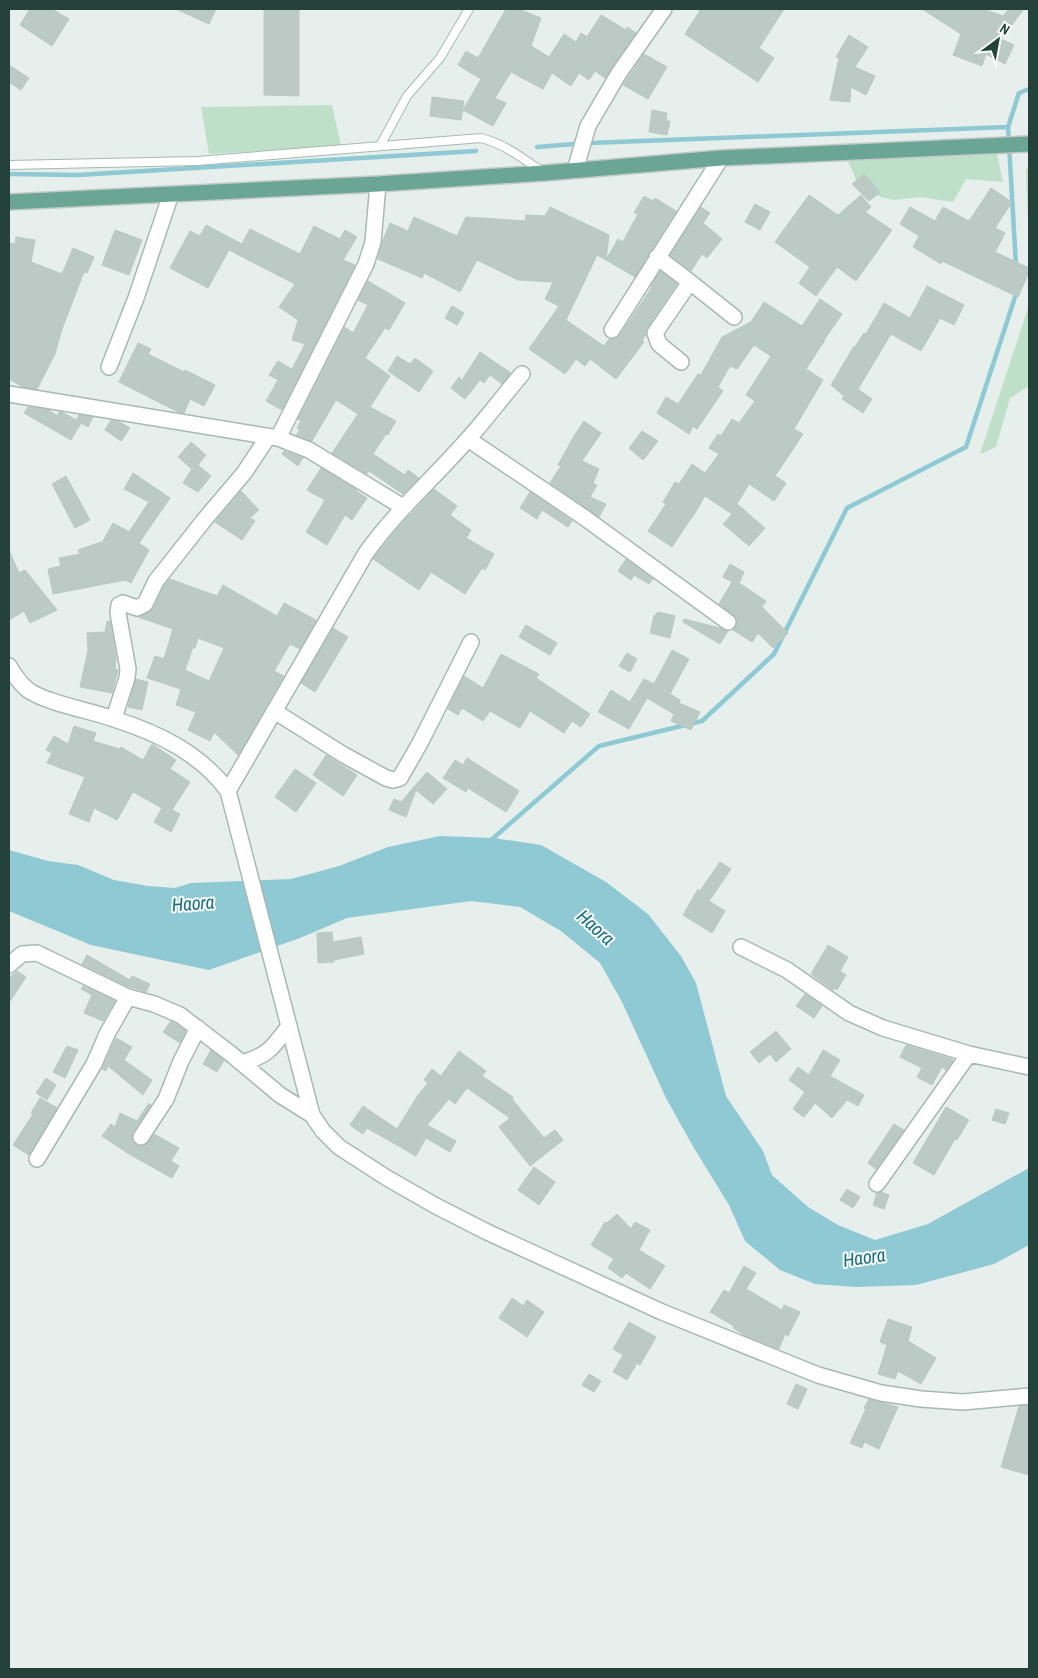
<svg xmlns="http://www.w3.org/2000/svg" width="1038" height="1678" font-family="'Archivo Narrow',sans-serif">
<rect width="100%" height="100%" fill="#e6efeb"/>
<path fill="#bfe0c8" d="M332,105L341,146L209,154L201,107Z
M997,153L1003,182L966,179L953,202L920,197L894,200L881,197L860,189L847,158Z
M1029,163V243L1026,171Z
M1029,305V386L1010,398L996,447L980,454Z"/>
<path fill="#8ec9d4" d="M440,836L494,838L541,845L606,882L648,914L681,956L696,983L726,1096L763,1151L772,1175L808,1207L838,1225L875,1240L928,1224L1029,1168V1245L994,1264L916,1285L856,1287L815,1284L780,1270L745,1241L729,1205L694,1148L667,1100L622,1002L600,963L561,931L520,907L471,901L347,918L300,938L209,970L91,945L9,911V850L48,861L78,865L114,880L148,886L175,888L191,883L291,879L339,866L388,847Z"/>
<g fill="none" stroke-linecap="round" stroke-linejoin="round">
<path stroke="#8ec9d4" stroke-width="4.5" d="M590,143L1008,127
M537,147L574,144
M9,174L78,175L476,151
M1016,266L1008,127L1019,93L1029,89
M490,841L599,746L702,721L774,654L847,508L966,447L1017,291"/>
</g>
<path fill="#bbcac4" stroke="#b8c9c2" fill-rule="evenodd" d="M30,9H52L69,19L52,46L20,25Z
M176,9H216L209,24Z
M264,9H299V96L264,95Z
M506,9H519L541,18L531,46L549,57L564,34L576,42L581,33L587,37L601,15L626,30L627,27L636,33L605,78L595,71L589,80L579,73L571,86L552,73L543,89L511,72L495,98L506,103L493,126L463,110L481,79L458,65L466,51L478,58Z
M701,9H784L759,48L774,58L758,82L685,34Z
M922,9H983L1003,16L1009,9H1024L1001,39L1014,45L1005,64L986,54L982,66L953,55L961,34Z
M849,35L868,47L855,67L875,76L866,95L851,87L850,102L830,100L839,58L836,57Z
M644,54L667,67L648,99L623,85Z
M9,65L29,78L21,90L9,82Z
M432,97L464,101L461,120L430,116Z
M652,110L667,113L666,121H670L667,135L649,132Z
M864,174L880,192L869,201L852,184Z
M991,188L1012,202L995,228L1005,233L995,252L1029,268V272L1018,297L942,261L941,264L913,247L919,236L900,224L910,207L935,221L943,207L969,221Z
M809,195L838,215L861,195L871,207L865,212L892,230L856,281L837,267L816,296L799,283L810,267L775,242Z
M644,196L653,201L655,198L676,211L635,277L606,260L618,239L623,242L634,221H635L638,213H634Z
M755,204L770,212L760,230L745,222Z
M550,207L609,235L606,260L597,255L566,320L604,346L609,339L616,338L620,335L652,287L651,286L660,271L677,284L647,328L646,335L642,340L644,342L616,379L590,359L585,366L576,359L565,374L529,349L559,306L545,299L553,282L518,280L477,260L460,292L424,273L422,278L378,259L383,240L390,223L408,231L414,217L457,236L466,217L525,221L526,215L545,216Z
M701,207L710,213L703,223L722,239L707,258L702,254L691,271L670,255Z
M206,225L242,244L250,229L300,254L314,226L340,239L345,230L357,237L343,260L355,265L282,410L266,401L278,380L269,375L278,361L292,369L305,344L292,340L298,320L279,307L295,284L229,250L208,288L170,268L190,231L200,236Z
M115,230L142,240L129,275L102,265Z
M16,237L35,240L31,262L62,274L73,248L94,257L87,273L84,272L62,329L55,354L37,389L23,387L9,379V243L15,244Z
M368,281L405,303L389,330L385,328L365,358L390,376L370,407L396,421L388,435L386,434L373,454L405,475L408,470L419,478L403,494L369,471L367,474L332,453L358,414L336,400L312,441L296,435L300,430L297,428L301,421L298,419L345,327L353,333L368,305L358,300Z
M927,286L964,305L954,325L940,318L921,351L891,334L858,389L872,399L863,413L842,399L844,396L831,385L854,346L855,347L864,333L866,334L884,303L910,318Z
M820,299L842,314L824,340H825L806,369L823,380L794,429L803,434L775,476L786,483L774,501L749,484L737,504L765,528L749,546L723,524L732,514L705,496L692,518H691L672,547L648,531L666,504L663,502L675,482L679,484L692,464L705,473L719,454L709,448L718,434L721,436L732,419L739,423L755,401L746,395L771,356L754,345L737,369L730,366L718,387L723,391L697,429L693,426L689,434L657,413L666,397L678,404L698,374L701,375L722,337L751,322L764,302L802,326Z
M452,306L464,313L457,325L445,318Z
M138,343L151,349L148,354L184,372L185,370L215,385L204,406L190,399L184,413H180L119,382Z
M480,352L511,373L502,384L490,375L484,383L480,380L465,399L451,388L459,377L462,380Z
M397,356L410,364L415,358L433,371L419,392L388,371Z
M28,407L49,410L57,416L59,412H62L76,420L79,415L93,417L88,427L81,423L71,440L24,413Z
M111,420L120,422L130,428L121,441L105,430Z
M584,421L601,433L582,461L599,469L593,483L597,485L590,497L606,504L599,517L550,483L561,466L558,465L574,436Z
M642,431L658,441L643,460L629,448Z
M191,442L206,455L198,465L211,476L198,492L183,483L192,469L178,457Z
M284,451L303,458L298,466L282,454Z
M321,468L357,490L356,491L367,498L352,520L345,515L327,545L306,532L325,500L307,490Z
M133,473L170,498L139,543L149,550L131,583L125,580L53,594L48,569L61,566L59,558L80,554L78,550L101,542L102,543L113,523L129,532L149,502L124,489Z
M66,476L90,520L75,528L52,484Z
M434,489L457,506L450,515L471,530L466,538L494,554L485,570L482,568L465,594L431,572L419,590L373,559L397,529Z
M241,491L259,510L250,518L255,521L242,540L215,522Z
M530,492L572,521L568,527L542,510L537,519L520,508Z
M9,550L19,573L25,570L57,610L30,623L24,611L9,620Z
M626,559L653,579L649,584L634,575L631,580L618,571Z
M730,564L744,572L739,583L766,601L762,607L788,633L773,648L758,633L752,642L733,630L737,623L736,618L719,604L732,582L723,577Z
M170,579L217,596L223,585L277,616L284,603L316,620L300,649L290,644L274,671L284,676L238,755L214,732L210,741L188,730L196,712L176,705L181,689L147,678L155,656L164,659L173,629L138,617L154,608L164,586ZM198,638L224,648L209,681L185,670L193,647L195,648Z
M658,612L675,616L670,638L650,633L654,616Z
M684,619L720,628L728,631L720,644L683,622Z
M107,621H110L116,658L115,669L118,670L112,693L80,687L88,650L87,633L105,632Z
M526,625L557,643L550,655L519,637Z
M333,628L348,637L315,692L301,683Z
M672,650L689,659L670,694L680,700L679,703L700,712L691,730L671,721L674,714L647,698L629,729L598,712L611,690L630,702L644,679L654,684Z
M627,653L637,659L630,672L619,666Z
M501,654L539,674L536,678L590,714L581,727L572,721L564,733L530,711L520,728L490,711L483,721L462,708L458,715L448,709L464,676L483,688Z
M136,679L148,682L142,710L128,707Z
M74,726L96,733L93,741L120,749L121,747L143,760L152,744L176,760L170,769L190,782L172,810L180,814L171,832L154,822L162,808L133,792L117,820L94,808L89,822L69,814L85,777L47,763L52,753L46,750L54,736L68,744Z
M326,755L357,775L343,796L313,775Z
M467,758L519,791L506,812L468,788L466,792L443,778L455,760L463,765Z
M295,769L316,783L296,812L275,797Z
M427,772L447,789L433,804L416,790L406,817L389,810L394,799L401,802Z
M720,862L731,869L709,901L725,911L712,933L683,915L698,889L700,891Z
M332,932L333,942L361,937L364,954L334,960V962L318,963L317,933Z
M828,945L848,957L840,971L846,975L837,990L834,988L833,990L811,974Z
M87,955L130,980L127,986L82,964Z
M17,971L26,977L9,1003V978Z
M132,976L150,984L146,992L127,986Z
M83,986L115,1001L103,1021L84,1013L92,995L81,989Z
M805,994L822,1006L814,1018L796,1006Z
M171,1021L186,1031L180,1043L163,1032Z
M776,1031L791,1049L776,1062L770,1054L759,1063L750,1052Z
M116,1038L132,1047L124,1060L152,1080L143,1095L108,1066L106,1071L102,1069Z
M906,1045L952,1059L953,1060L946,1070L942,1067L932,1085L917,1077L922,1068L900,1057Z
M67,1046L78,1050L65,1078L53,1072Z
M211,1050L224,1060L217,1072L203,1064Z
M823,1050L840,1060L830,1076L864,1095L858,1106L847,1100L832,1118L815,1103L804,1117L793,1109L805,1092L789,1080L798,1067L809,1075Z
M459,1051L486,1071L482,1076L513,1097L512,1099L544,1138L555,1130L563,1140L530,1166L499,1127L510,1118L467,1088L455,1104L449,1099L427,1125L456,1141L450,1152L426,1138L416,1156L367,1128L363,1134L350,1125L363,1106L397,1129L418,1095L428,1083L424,1080L432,1069L441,1076Z
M46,1078L56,1085L47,1100L36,1093Z
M40,1098L57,1108L29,1155L13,1145L33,1114L31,1113Z
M149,1103L151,1105L133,1132L132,1141L136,1145L145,1146L154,1134L179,1148L171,1161L179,1166L172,1178L129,1154L102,1136L111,1124L115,1127L120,1113L137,1121Z
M946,1107L969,1120L957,1140L955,1139L934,1175L913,1163Z
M996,1109L1009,1113L1005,1124L992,1120Z
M894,1124L904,1130L876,1169L868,1163Z
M534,1167L555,1182L539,1205L518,1190Z
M847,1189L860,1197L853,1208L840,1200Z
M881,1192L889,1195L884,1209L873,1205L877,1193Z
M617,1214L631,1229L635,1222L650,1230L639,1250L665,1266L650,1289L626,1273L622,1278L608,1268L614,1259L591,1245L605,1222L607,1223Z
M744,1266L756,1273L746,1289L782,1310L784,1305L800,1312L788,1336L785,1334L779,1349L746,1336L733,1328L734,1326L710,1312L724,1290L729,1293Z
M512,1298L523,1306L527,1300L544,1312L527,1337L499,1318Z
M888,1319L912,1327L908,1341L936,1358L921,1384L898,1371L895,1379L878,1374L887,1345L880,1342Z
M629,1322L656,1337L640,1365L637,1363L627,1380L613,1372L623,1355L613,1349Z
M589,1374L601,1381L594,1392L582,1385Z
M796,1384L807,1389L798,1409L787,1404Z
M869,1399L898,1407L879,1449L864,1442L862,1448L850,1443L866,1409L864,1408Z
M1029,1405V1475L1001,1467L1019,1406Z"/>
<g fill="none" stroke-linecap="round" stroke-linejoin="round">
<defs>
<path id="service" d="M380,146L407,96L440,58L469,9
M9,165L197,161L481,138C505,144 523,159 543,172"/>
<path id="minor" d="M575,170L588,126L619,73L664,9
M657,257L690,282L655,333L659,344L681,362
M690,282L734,317
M612,330L721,158
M109,367L136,298L171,194
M9,394L278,438L309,450L403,507
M278,438L366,264L373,242L378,184
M468,439L585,518L728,622
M274,711L344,755L386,778L393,780L400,778L420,743L471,642
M114,718L127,678L128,669L118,613L119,605L123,603L137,608L145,604L156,581L205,519L244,473L268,437
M228,791L366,553C396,511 434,478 468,439C487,418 504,395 522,374
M741,947L787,970L849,1013L883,1028L969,1054L1029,1067
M9,965L22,954L37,953L128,997L154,1004L180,1015L231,1054L280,1095L312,1115
M242,1063C269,1055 273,1047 289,1026
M141,1137L166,1099L181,1061L198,1028
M37,1159L94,1064L107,1034L128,997
M877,1184L969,1054"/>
<path id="tertiary" d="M9,666C14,675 20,683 28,690C46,703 92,711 114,719C158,733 200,753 228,791L312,1115L323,1131L339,1147L387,1178L436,1206L487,1232L662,1312L818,1375L881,1393L921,1399L963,1402L1029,1396"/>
<path id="primary" d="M9,202L378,184L545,173L721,158L1029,144"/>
</defs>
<use href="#service" stroke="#a8b8b2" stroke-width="10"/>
<use href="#minor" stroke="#a8b8b2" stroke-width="18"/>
<use href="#tertiary" stroke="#a8b8b2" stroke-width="18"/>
<use href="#primary" stroke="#c2cac8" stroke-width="18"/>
<use href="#service" stroke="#fff" stroke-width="8"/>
<use href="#minor" stroke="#fff" stroke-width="15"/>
<use href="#tertiary" stroke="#fff" stroke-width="15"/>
<use href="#primary" stroke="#6aa596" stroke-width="15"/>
</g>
<g text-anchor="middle" stroke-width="4" stroke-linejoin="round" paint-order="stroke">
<g font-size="19" font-style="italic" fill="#1c6f80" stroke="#f7fbf9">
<text transform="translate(193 903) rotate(-4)" y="7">Haora</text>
<text transform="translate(596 927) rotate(42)" y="7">Haora</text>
<text transform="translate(864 1257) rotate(-8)" y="7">Haora</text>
</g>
</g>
<rect width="1038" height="1678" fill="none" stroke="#24423a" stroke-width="20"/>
<g transform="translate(998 40) rotate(32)" stroke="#f7fbf9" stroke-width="4" paint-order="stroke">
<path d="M0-4L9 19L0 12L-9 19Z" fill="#24423a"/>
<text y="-8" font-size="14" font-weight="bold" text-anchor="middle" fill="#24423a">N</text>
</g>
</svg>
